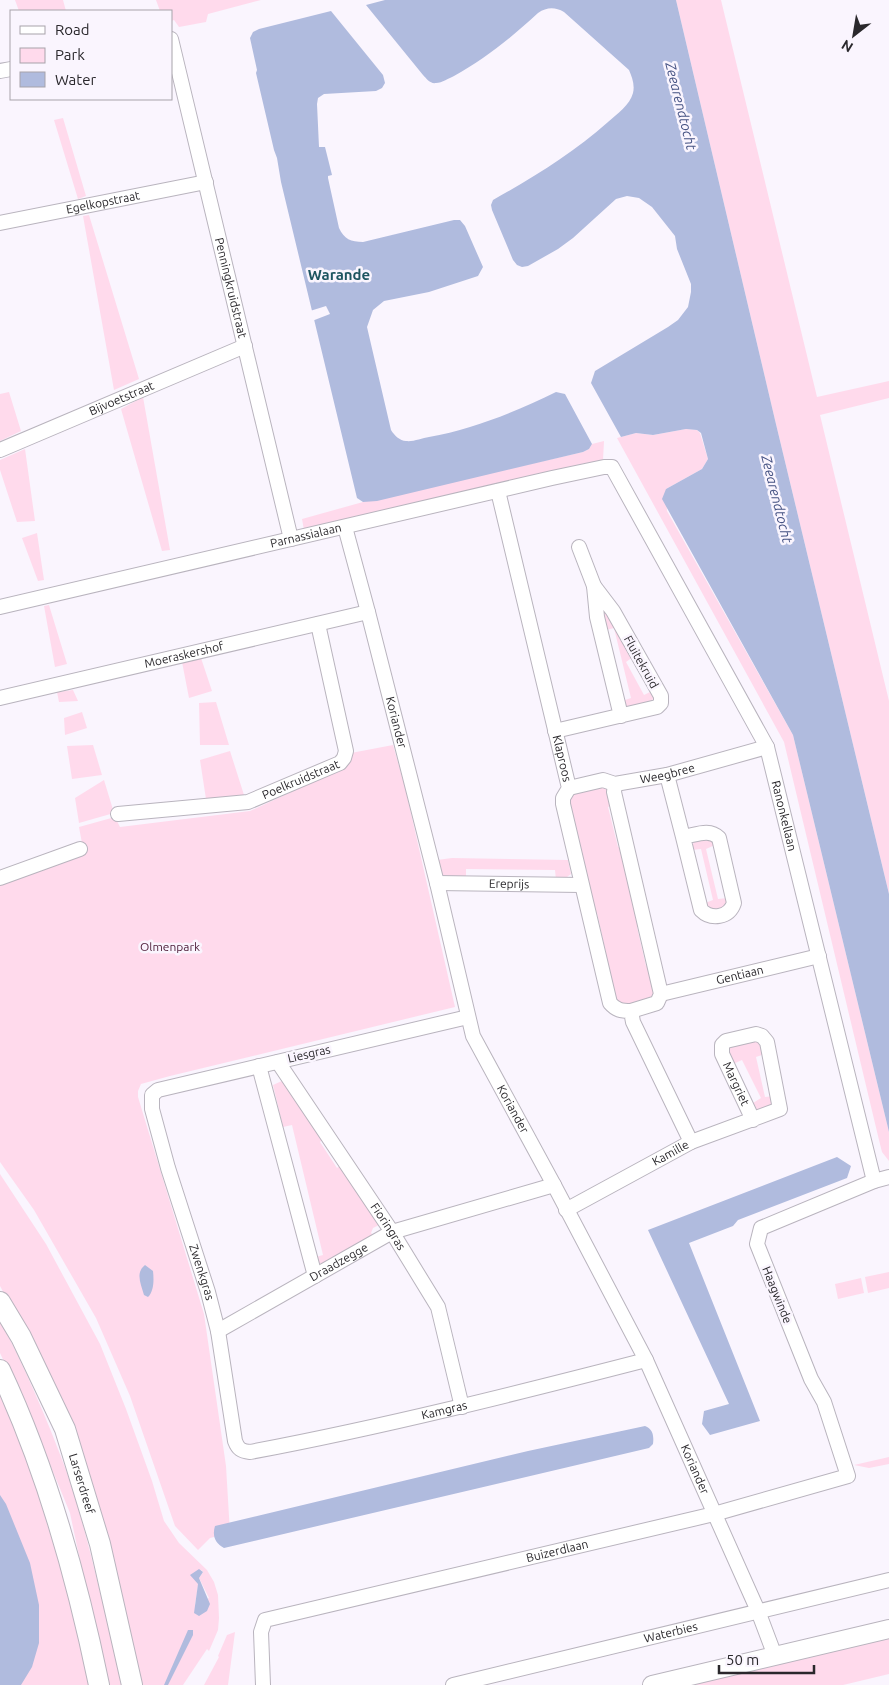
<svg xmlns="http://www.w3.org/2000/svg" width="889" height="1685" font-family="Ubuntu,sans-serif">
<rect width="100%" height="100%" fill="#faf5fe"/>
<path fill="#ffdaec" fill-rule="evenodd" d="M15,0H63L66,11H19Z
M156,0H261L208,14L206,22L179,27L174,20L171,21V11H160Z
M676,0H721L817,397L889,381V398L820,415L889,701V894L775,420Z
M63,118L86,196L78,199L54,120Z
M89,215L139,379L114,390L83,216Z
M9,392L21,431L0,441V394Z
M143,397L170,550L162,551L121,409Z
M686,429L697,430L700,433L708,459L702,469L666,489L667,511L793,735L889,1132V1161L882,1152L879,1140L784,742L617,438L636,433L653,435Z
M604,441L603,460L304,530L302,519L363,502L583,452L589,449L592,444Z
M25,449L35,521L17,522L0,470V460Z
M37,533L44,580L38,581L22,538Z
M49,605L67,664L55,667L44,606Z
M605,611L633,657L626,662L644,695L652,691L654,696L652,701L629,708L625,705L622,701L631,698L614,628L606,630L602,615Z
M201,658L212,691L189,698L182,662Z
M73,690L78,701L59,702L57,692Z
M216,702L229,745H200L199,703Z
M82,712L87,728L65,735L64,718Z
M93,745L102,775L72,779L67,746Z
M393,745L405,787L455,1007L170,1076L141,1084L138,1091V1097L204,1314L226,1466L230,1533L210,1538L198,1550L175,1526L130,1396L96,1318L34,1210L0,1162V884L84,854L79,827L115,817L120,827L250,811L343,768C349,764 352,761 351,753Z
M230,751L244,795L206,799L200,760Z
M104,780L114,813L79,823L75,798Z
M599,786C611,789 609,794 613,805L608,807L618,847L622,846L641,925L637,927L646,966L651,965L656,990L653,999L628,1006L617,1004L602,954L606,953L597,913H592L567,800L571,794Z
M705,838L713,840L715,845L706,849L718,899L728,898V904C720,911 711,913 705,903L713,900L701,849L692,850C692,841 696,839 705,838Z
M452,858L568,860L571,874L563,880H556L555,870L466,869V879L445,877L440,873L437,860Z
M758,1040L763,1045L765,1054L756,1057L765,1097L775,1096L776,1106L759,1113L753,1103L761,1098L742,1060L733,1064L728,1051L732,1044Z
M284,1080L322,1140L320,1142L337,1168L341,1165L379,1225L373,1228L371,1233L373,1235L323,1264L318,1263L312,1258L323,1255L292,1125L283,1127L273,1085Z
M0,1174L46,1244L100,1344L126,1409L152,1481L164,1521L179,1543L207,1570L214,1582L218,1595L219,1618L218,1630L209,1651L207,1649L183,1685H139L42,1364L0,1286ZM201,1570L203,1572L199,1578L209,1598L195,1605C197,1594 198,1582 201,1570Z
M889,1272V1288L868,1293L865,1277Z
M861,1278L864,1293L838,1299L835,1284Z
M0,1320C25,1368 47,1419 66,1470C80,1510 90,1551 100,1592C108,1623 117,1654 121,1685H110L96,1636L70,1513L35,1428L0,1353Z
M0,1387L18,1427L79,1629L92,1685H0Z
M889,1457V1464L869,1468L854,1465Z
M235,1632L228,1685H204L219,1657L218,1656L227,1635Z
M889,1634V1674L843,1685H679Z"/>
<path fill="#b0bbde" d="M385,0H676L775,420L889,894V1132L793,735L662,499L666,489L702,469L708,459L701,433L697,430L686,429L653,435L636,433L621,437L591,383L595,371L668,327L678,320L688,307L691,292V284L677,249L675,236L652,207L639,198L627,196L616,199L573,238L558,249L528,266L522,267L517,265L513,260L492,210L491,205L493,200C534,177 573,153 608,122C617,114 630,105 633,93C635,85 632,77 629,70L564,12C555,7 547,7 538,13C512,37 485,59 454,76C449,78 442,83 436,83C430,84 427,79 423,75L366,5Z
M331,11L383,75L385,83L382,88L376,91L324,94L318,98L317,104L319,147H325L332,175L328,176V178L339,228C344,239 351,242 363,242L454,220H460L465,226L483,267L478,276L429,292L384,301L373,310L367,327L391,430C394,435 400,441 406,441C413,442 422,438 429,437C473,429 515,412 556,392L565,394L592,444L589,449L583,452L377,501L363,502L357,498L281,182L277,158L274,150L256,73L257,70L250,38L253,32L259,29Z
M837,1157L851,1166L847,1178L738,1220L733,1226L689,1243L760,1421L710,1435L702,1424L704,1411L729,1404L648,1230Z
M145,1265L153,1271C154,1280 154,1291 148,1297L144,1295C141,1284 135,1273 145,1265Z
M645,1426C653,1429 654,1436 653,1444L649,1448L224,1548C215,1543 212,1536 215,1526L528,1451Z
M0,1495L6,1504L30,1563L39,1605V1643L32,1667L21,1685H0Z
M199,1569L203,1572L199,1578L210,1604L207,1611L199,1616L194,1613L198,1584L190,1575Z
M188,1630H193V1635L168,1685H164Z"/>
<path fill="#faf5fe" d="M326,306L330,314L312,321L310,311Z"/>
<g fill="none" stroke-linecap="round" stroke-linejoin="round">
<defs>
<g id="minor">
<path id="s1" d="M171,39L291,539"/>
<path d="M0,71L11,69"/>
<path id="s2" d="M0,223L206,182"/>
<path id="s3" d="M0,450L245,346"/>
<path id="s4" d="M498,491L569,788L563,798V804L610,1003C616,1010 621,1011 631,1011L633,1022L691,1142"/>
<path id="s5" d="M345,527L368,612L437,883L473,1036L554,1185L646,1360L758,1611L775,1656"/>
<path d="M579,547L594,586"/>
<path id="s6" d="M0,607L552,478L604,467H612L767,747L874,1181"/>
<path id="s7" d="M0,698L368,612"/>
<path d="M555,731L657,707L661,703V696L613,611L594,586L597,617L621,716"/>
<path d="M667,775L683,837C696,835 709,828 719,838L734,903C729,918 711,920 701,910L683,837"/>
<path d="M615,784L614,792L661,994L657,1003L631,1011"/>
<path id="s8" d="M569,788L603,780L615,784L667,775L767,747"/>
<path id="s9" d="M118,814L248,802L340,763L344,758L346,751L318,624"/>
<path d="M0,878L80,849"/>
<path id="s10" d="M437,883L581,885"/>
<path id="s11" d="M661,994L819,956"/>
<path id="s12" d="M468,1017L158,1090L152,1095V1109L168,1168L208,1292L218,1331L235,1441C238,1449 241,1451 250,1452C383,1427 514,1394 646,1360"/>
<path id="s13" d="M278,1062L392,1232L438,1307L462,1407"/>
<path d="M259,1066L315,1276"/>
<path id="s14" d="M566,1210L691,1142L780,1109L767,1042L762,1036L756,1034L726,1041L722,1045V1054L753,1120"/>
<path id="s15" d="M218,1331L392,1232L554,1185"/>
<path id="s16" d="M263,1685L261,1632L265,1620L714,1514L848,1476L824,1402L811,1379L757,1244L761,1228L874,1181L889,1177"/>
<path id="s17" d="M453,1685L889,1580"/>
</g>
<path id="tertiary" d="M652,1685L889,1629"/>
<g id="secondary">
<path id="s18" d="M0,1302L21,1337L65,1429L100,1544L132,1685"/>
<path d="M0,1370C47,1470 77,1578 99,1685"/>
</g>
</defs>
<use href="#minor" stroke="#b9b4be" stroke-width="16"/>
<use href="#tertiary" stroke="#b9b4be" stroke-width="20"/>
<use href="#secondary" stroke="#b9b4be" stroke-width="22"/>
<use href="#minor" stroke="#fff" stroke-width="14"/>
<use href="#tertiary" stroke="#fff" stroke-width="18"/>
<use href="#secondary" stroke="#fff" stroke-width="20"/>
</g>
<g text-anchor="middle" stroke-width="5" stroke-linejoin="round" paint-order="stroke">
<g font-size="12" fill="#2a282c" stroke="#faf5fe">
<text dy="4" stroke="none"><textPath href="#s2" startOffset="105">Egelkopstraat</textPath></text>
<text dy="4" stroke="none"><textPath href="#s1" startOffset="256">Penningkruidstraat</textPath></text>
<text dy="4" stroke="none"><textPath href="#s3" startOffset="132">Bijvoetstraat</textPath></text>
<text dy="4" stroke="none"><textPath href="#s6" startOffset="314">Parnassialaan</textPath></text>
<text dy="4" stroke="none"><textPath href="#s7" startOffset="189">Moeraskershof</textPath></text>
<text transform="translate(641 662) rotate(61)" y="4">Fluitekruid</text>
<text dy="4" stroke="none"><textPath href="#s5" startOffset="202">Koriander</textPath></text>
<text dy="4" stroke="none"><textPath href="#s4" startOffset="275">Klaproos</textPath></text>
<text dy="4" stroke="none"><textPath href="#s8" startOffset="101">Weegbree</textPath></text>
<text dy="4" stroke="none"><textPath href="#s9" startOffset="188">Poelkruidstraat</textPath></text>
<text dy="4" stroke="none"><textPath href="#s6" startOffset="1019">Ranonkellaan</textPath></text>
<text dy="4" stroke="none"><textPath href="#s10" startOffset="72">Ereprijs</textPath></text>
<text dy="4" stroke="none"><textPath href="#s11" startOffset="81">Gentiaan</textPath></text>
<text transform="translate(309 1054) rotate(-13)" y="4">Liesgras</text>
<text dy="4" stroke="none"><textPath href="#s14" startOffset="398">Margriet</textPath></text>
<text dy="4" stroke="none"><textPath href="#s5" startOffset="608">Koriander</textPath></text>
<text dy="4" stroke="none"><textPath href="#s14" startOffset="119">Kamille</textPath></text>
<text dy="4" stroke="none"><textPath href="#s13" startOffset="198">Fioringras</textPath></text>
<text dy="4" stroke="none"><textPath href="#s15" startOffset="139">Draadzegge</textPath></text>
<text dy="4" stroke="none"><textPath href="#s12" startOffset="511">Zwenkgras</textPath></text>
<text transform="translate(777 1295) rotate(68)" y="4">Haagwinde</text>
<text dy="4" stroke="none"><textPath href="#s12" startOffset="902">Kamgras</textPath></text>
<text dy="4" stroke="none"><textPath href="#s5" startOffset="1012">Koriander</textPath></text>
<text dy="4" stroke="none"><textPath href="#s18" startOffset="200">Larserdreef</textPath></text>
<text dy="4" stroke="none"><textPath href="#s16" startOffset="366">Buizerdlaan</textPath></text>
<text dy="4" stroke="none"><textPath href="#s17" startOffset="224">Waterbies</textPath></text>
</g>
<g font-size="12" fill="#51213d" stroke="#faf5fe">
<text x="170" y="951">Olmenpark</text>
</g>
<g font-size="14" font-style="italic" fill="#455283" stroke="#faf5fe">
<text transform="translate(681 106) rotate(76)" y="5">Zeearendtocht</text>
<text transform="translate(777 499) rotate(76)" y="5">Zeearendtocht</text>
</g>
<g font-size="15" font-weight="bold" fill="#1d5460" stroke="#faf5fe">
<text x="339" y="280">Warande</text>
</g>
</g>
<rect x="10" y="10" width="162" height="90" fill="#faf5fe" stroke="#a7a3aa"/>
<rect x="20" y="26" width="25" height="8" fill="#ffffff" stroke="#a7a3aa"/>
<text x="55" y="35" font-size="15" fill="#2a282c">Road</text>
<rect x="20" y="48" width="25" height="15" fill="#ffdaec" stroke="#a7a3aa"/>
<text x="55" y="60" font-size="15" fill="#2a282c">Park</text>
<rect x="20" y="72" width="25" height="15" fill="#b0bbde" stroke="#a7a3aa"/>
<text x="55" y="85" font-size="15" fill="#2a282c">Water</text>
<g transform="translate(854 35) rotate(211)" stroke="#faf5fe" stroke-width="4" paint-order="stroke">
<path d="M0-4L9 19L0 12L-9 19Z" fill="#2a282c"/>
<text y="-8" font-size="14" font-weight="bold" text-anchor="middle" fill="#2a282c">N</text>
</g>
<path d="M719 1665v8h95v-8" fill="none" stroke="#2a282c" stroke-width="2.5"/>
<text x="726" y="1665" font-size="15" fill="#2a282c" stroke="#faf5fe" stroke-width="4" paint-order="stroke">50 m</text>
</svg>
